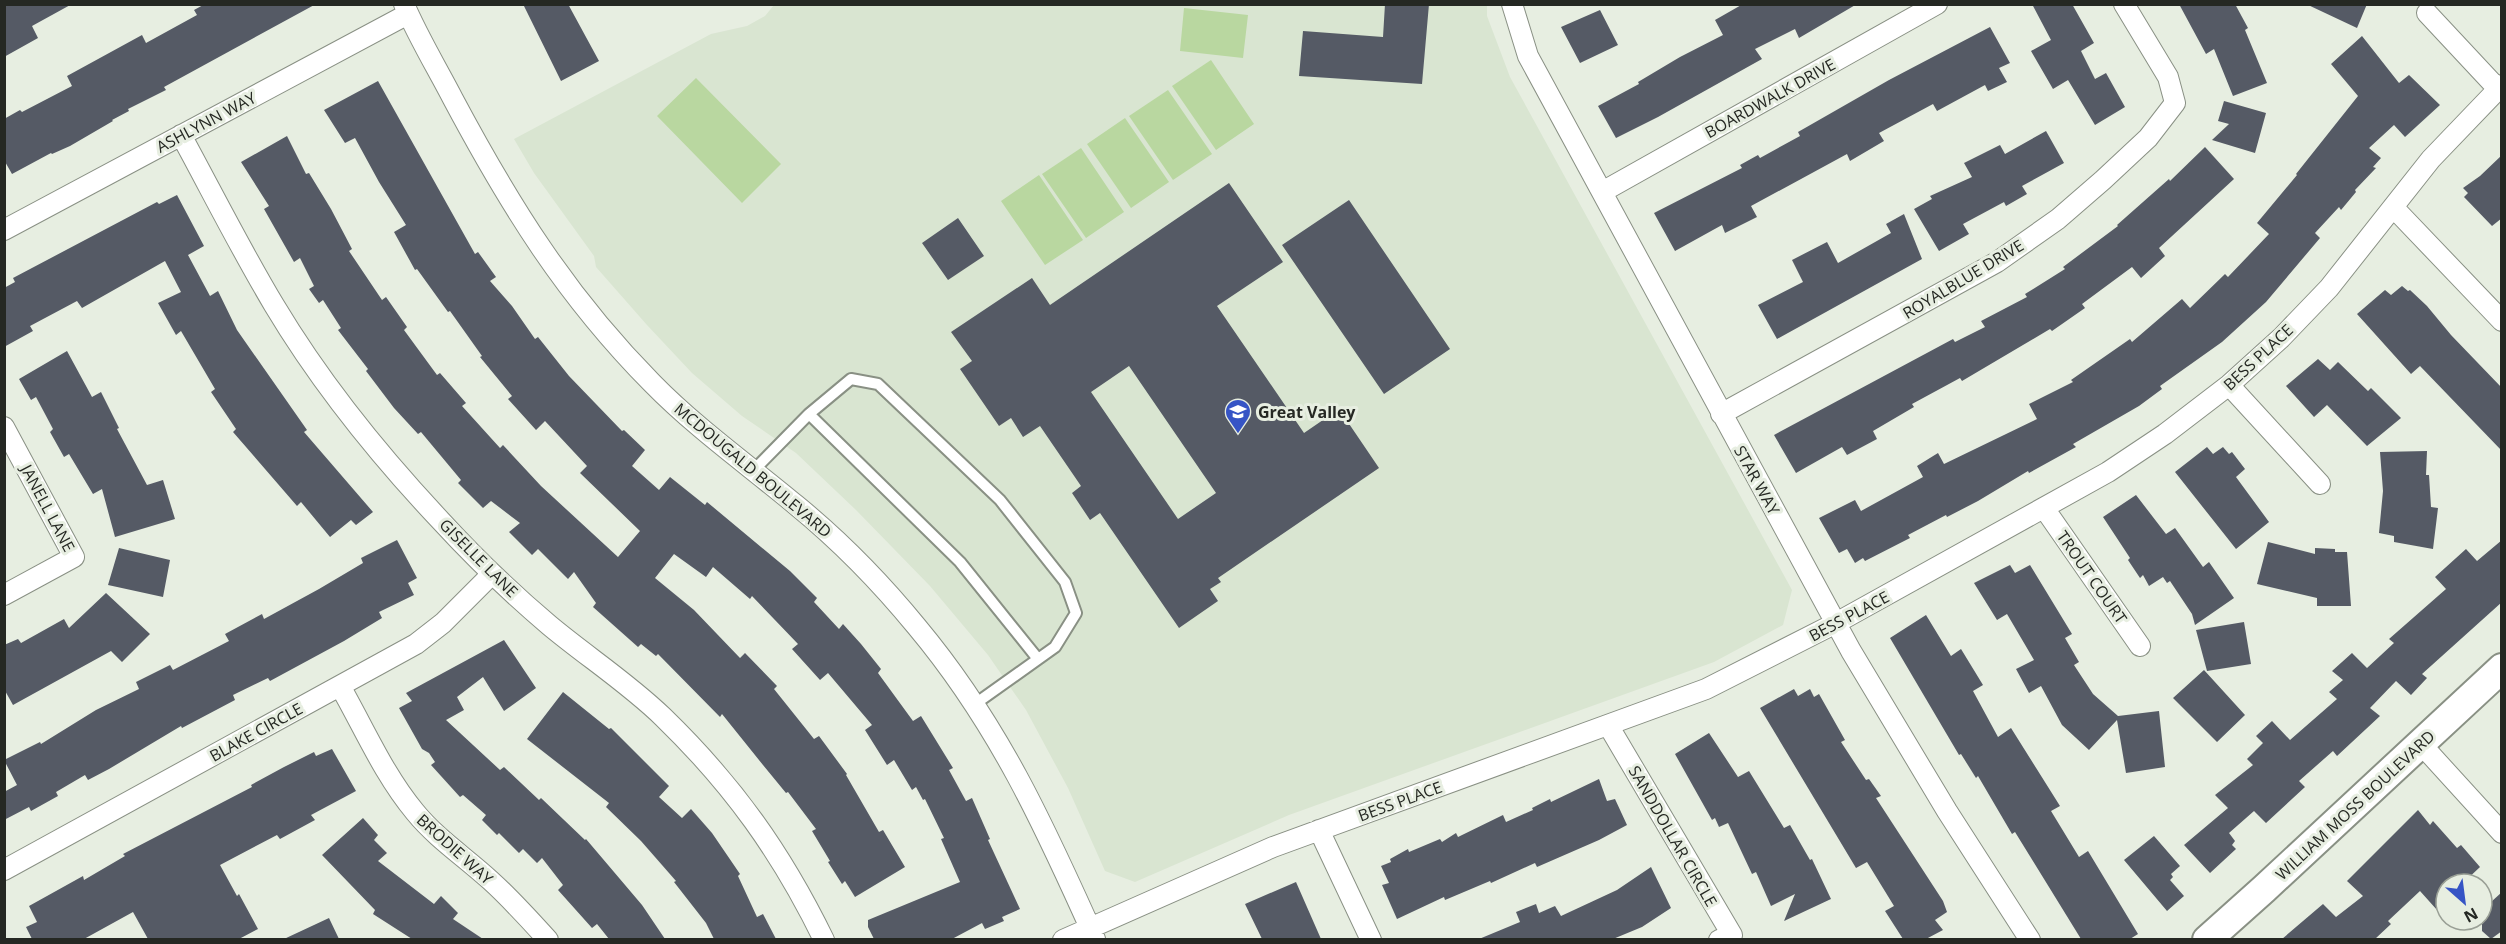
<svg xmlns="http://www.w3.org/2000/svg" width="2506" height="944" font-family="'Open Sans',sans-serif">
<rect width="100%" height="100%" fill="#e7eee1"/>
<path fill="#d9e5d1" d="M774,5H1487V16L1510,77L1792,590L1783,625L1714,662L1289,815L1135,882L1105,871L1068,788L1026,710L988,655L930,586L856,510L796,453L742,416L692,373L647,325L596,267L594,256L534,173L514,139L711,34L747,26L765,16Z"/>
<path fill="#b9d7a0" d="M1184,8L1248,15L1243,58L1180,51Z
M1211,60L1254,124L1216,150L1172,86Z
M696,78L781,164L742,203L657,116Z
M1168,90L1212,154L1173,180L1129,116Z
M1125,118L1169,182L1131,208L1087,144Z
M1081,148L1124,212L1086,238L1042,174Z
M1039,175L1083,240L1045,265L1001,201Z"/>
<path fill="#555a65" fill-rule="evenodd" d="M4,4H72L32,26L38,38L4,57Z
M205,4H316L164,87L166,90L128,109L129,111L112,120L113,121L70,146L52,154L51,153L12,174L4,160V119L20,110L22,112L72,86L67,76L142,35L146,43L197,15L194,10Z
M523,4H568L599,61L561,81Z
M1385,4H1429L1422,84L1299,76L1303,31L1383,37Z
M1743,4H1857L1799,38L1795,29L1755,49L1762,59L1658,117L1616,138L1598,106L1639,84L1638,82L1680,57L1723,35L1715,20Z
M2032,4H2072L2094,43L2081,51L2095,79L2106,73L2125,107L2095,125L2068,80L2053,89L2031,51L2051,40Z
M2179,4H2235L2248,28L2245,30L2267,83L2233,96L2214,49L2206,54Z
M2306,4H2367L2357,28Z
M1600,10L1618,45L1580,63L1561,27Z
M1990,27L2010,63L1999,68L2007,82L1988,91L1985,85L1937,111L1933,104L1879,133L1884,141L1850,161L1847,154L1751,206L1757,217L1725,233L1722,225L1675,251L1654,213L1742,168L1740,165L1758,155L1760,158L1800,136L1798,132L1889,80Z
M2362,36L2399,83L2409,75L2440,105L2405,137L2394,125L2369,148L2381,158L2373,167L2376,168L2355,190L2356,192L2341,210L2339,207L2315,233L2320,238L2266,302L2222,342L2160,386L2162,389L2139,406L2073,444L2076,447L2029,473L2028,471L1978,501L1947,517L1946,515L1908,535L1910,538L1865,561L1863,558L1855,563L1847,549L1839,553L1819,518L1855,500L1861,511L1923,477L1917,466L1938,453L1944,464L2037,419L2029,404L2073,382L2071,380L2130,339L2132,342L2182,299L2190,308L2225,274L2228,277L2269,234L2257,223L2297,175L2296,174L2358,96L2331,64Z
M378,81L475,254L478,252L496,277L490,281L512,306L535,339L538,337L569,376L622,431L624,430L645,450L632,466L659,490L670,477L705,505L707,502L790,571L817,598L814,602L839,629L843,624L861,644L881,669L878,673L913,721L921,716L953,768L949,770L966,801L972,798L990,839L988,840L1020,909L1002,917L1004,921L985,929L982,923L952,939H874L868,927V920L960,882L941,839L944,838L925,799L923,800L916,787L912,790L894,760L887,765L865,730L872,725L828,673L820,680L792,649L798,644L752,596L750,599L713,567L706,577L674,554L655,578L694,610L740,658L745,653L777,686L774,689L814,739L819,736L847,774L846,775L879,832L883,830L905,867L855,897L845,881L842,884L828,862L830,861L812,831L816,829L788,792L786,793L763,765L722,714L720,717L658,654L656,656L641,644L638,647L593,607L596,603L574,572L568,579L538,549L532,555L509,532L520,523L491,501L483,508L458,483L461,480L421,432L418,434L394,408L366,371L368,369L338,330L341,328L323,300L319,303L309,289L314,286L300,258L294,262L264,209L269,206L241,162L287,136L306,174L309,173L331,209L352,249L349,251L382,300L386,297L407,327L404,330L437,375L440,373L466,403L462,406L500,448L503,445L541,486L618,557L640,531L580,473L587,466L545,421L536,430L508,399L512,396L480,357L482,356L450,311L448,312L417,269L415,270L394,232L406,225L379,182L355,138L345,143L324,110Z
M2224,101L2266,113L2255,153L2212,140L2229,124L2218,121Z
M2046,131L2064,163L2022,186L2027,194L2006,206L2004,202L1963,224L1969,234L1939,251L1914,209L1932,199L1930,196L1972,177L1964,163L2000,145L2005,154Z
M2205,147L2234,179L2159,248L2165,256L2141,278L2132,267L2082,304L2085,308L2052,331L2050,329L1962,381L1960,378L1912,404L1914,407L1873,431L1877,439L1847,455L1842,447L1796,473L1774,435L1953,339L1955,342L1985,327L1981,321L2027,297L2025,294L2065,269L2063,267L2118,226L2117,225L2169,179L2170,181Z
M2502,155V218L2492,226L2464,197L2468,193L2463,188L2480,176Z
M1229,183L1283,262L1217,306L1304,433L1339,409L1379,468L1218,578L1221,582L1210,589L1218,601L1179,628L1100,513L1090,520L1072,493L1081,486L1040,426L1023,437L1011,418L999,426L960,369L972,361L951,332L1032,278L1050,305ZM1129,366L1216,493L1178,519L1091,392Z
M177,195L204,246L188,255L210,296L218,291L237,330L307,430L304,432L373,512L356,525L351,520L330,537L301,502L297,506L233,432L236,429L211,392L215,389L181,331L176,335L158,303L181,292L165,261L82,308L77,301L30,326L33,331L4,347V288L15,282L13,278L157,202L159,204Z
M1349,200L1450,349L1384,394L1282,245Z
M1904,214L1922,259L1777,339L1758,305L1803,282L1792,260L1827,242L1838,263L1891,233L1886,224Z
M958,218L984,256L948,280L922,243Z
M2402,286L2408,291L2410,290L2427,306L2451,335L2502,388V451L2420,366L2411,374L2357,314L2385,290L2391,295Z
M67,351L92,397L101,392L119,428L117,429L147,485L163,480L175,519L115,537L102,489L93,494L69,454L64,457L50,432L53,429L36,397L31,400L19,379Z
M2318,359L2330,370L2338,362L2368,391L2371,388L2401,418L2367,446L2327,405L2314,417L2286,386Z
M2207,447L2213,454L2223,447L2229,454L2232,452L2245,469L2236,477L2269,522L2236,549L2175,472Z
M2427,451L2426,475H2429L2431,507L2438,508L2433,549L2394,542V536L2379,533L2383,491L2380,452Z
M2136,495L2166,534L2175,528L2203,567L2209,562L2234,598L2195,625L2192,614L2170,581L2167,583L2163,577L2149,586L2143,575L2140,578L2128,560L2130,558L2103,517Z
M397,540L417,578L408,583L414,595L379,612L382,618L344,641L270,681L268,678L233,695L235,700L182,728L181,726L109,769L88,780L85,775L56,792L58,796L31,811L29,807L4,820V792L17,785L4,760L40,742L41,744L96,710L139,689L136,682L170,665L173,670L229,641L225,634L262,614L264,619L319,589L363,563L361,558Z
M2502,540V602L2422,674L2427,678L2411,695L2396,681L2370,708L2380,716L2337,756L2333,751L2299,781L2305,787L2266,823L2254,811L2229,833L2235,841L2232,845L2236,849L2210,873L2184,845L2228,808L2215,795L2253,765L2247,759L2263,743L2256,736L2272,721L2290,740L2337,699L2329,692L2343,680L2332,671L2352,653L2367,668L2394,643L2389,639L2446,589L2435,577L2466,549L2477,561Z
M2268,542L2315,554V548L2335,549V552H2347L2351,606H2317V598L2257,584Z
M119,548L170,560L163,597L108,585Z
M2010,565L2015,573L2030,565L2072,634L2065,638L2079,662L2074,665L2093,694L2118,716L2159,711L2165,767L2126,773L2117,720L2089,750L2062,725L2041,686L2029,693L2016,669L2034,660L2007,614L1997,620L1974,583Z
M106,593L150,634L122,662L111,651L13,705L4,689V645L18,639L21,643L64,619L69,628Z
M1926,615L1951,656L1961,649L1983,685L1973,691L1998,737L2011,728L2060,806L2051,811L2079,857L2088,851L2138,934L2130,939H2081L2015,832L2012,834L1978,776L1976,778L1961,754L1959,755L1890,638Z
M2244,622L2251,664L2207,671L2196,630Z
M504,640L536,688L504,711L483,677L457,697L464,710L446,720L500,770L504,767L539,800L541,798L585,840L586,839L642,905L665,939H609L597,924L592,928L558,890L563,885L542,858L537,863L523,849L519,853L499,833L497,835L482,820L486,815L463,795L460,797L431,765L435,762L429,753L422,749L399,708L412,701L406,693Z
M2204,670L2245,715L2217,742L2173,698Z
M1794,689L1798,696L1810,689L1814,697L1819,694L1845,740L1841,742L1866,780L1869,779L1881,796L1876,798L1943,901L1947,912L1935,920L1943,930L1926,939H1903L1885,911L1894,906L1867,862L1856,868L1760,708Z
M563,692L609,729L611,728L669,786L659,797L682,818L691,809L712,833L740,874L738,876L757,917L763,914L776,939H714L706,923L674,882L676,881L641,841L606,807L609,803L527,739Z
M1709,733L1738,777L1749,771L1784,828L1790,825L1810,860L1812,859L1831,899L1784,921L1795,894L1771,906L1756,872L1752,874L1728,823L1719,827L1715,818L1712,820L1675,754Z
M332,749L356,791L311,815L315,820L280,839L277,835L220,865L237,896L239,894L258,929L239,939H148L133,912L84,939H32L26,927L37,922L29,906L83,876L84,880L125,856L123,854L252,787L251,785L284,767L314,752L316,756Z
M1599,779L1607,801L1615,799L1627,825L1599,840L1537,867L1535,863L1491,883L1490,881L1445,900L1444,897L1397,919L1382,885L1389,883L1381,866L1391,862L1390,859L1408,849L1409,852L1440,839L1442,842L1456,833L1458,837L1503,815L1506,822L1533,810L1532,808L1550,799L1551,802Z
M2418,810L2430,825L2433,821L2457,848L2461,845L2480,867L2462,884H2446V920L2420,891L2388,921L2391,924L2375,939H2282L2323,904L2336,917L2363,896L2347,881Z
M363,818L378,835L374,840L387,853L378,861L434,904L441,896L458,913L453,919L483,939H412L373,914L375,910L322,855Z
M2154,836L2180,866L2171,874L2173,877L2170,880L2184,896L2167,911L2124,860Z
M1651,867L1671,908L1642,927L1613,939H1479L1520,922L1516,912L1536,904L1539,913L1555,906L1561,916L1617,890Z
M1296,882L1321,939H1262L1245,904Z
M2502,892V931L2491,939L2482,931V893L2491,902Z
M329,918L339,939H284Z"/>
<g fill="none" stroke-linecap="round" stroke-linejoin="round">
<defs>
<path id="lane" d="M809,414L960,562L1038,659
M753,471L809,414L851,379L878,384L1000,500L1065,582L1076,613L1055,647L975,704"/>
<path id="street" d="M404,4C418,37 437,68 453,99C510,206 566,296 652,383C696,428 748,465 796,505C840,541 881,583 917,627C998,724 1044,825 1095,939
M1512,4L1528,56L1851,651L1947,811L2030,940
M2427,13L2498,89
M181,135C212,192 241,250 274,305C320,382 378,454 440,520C474,557 510,592 549,625C586,656 628,683 663,717C733,785 781,852 824,940
M1602,192L1937,4
M2393,207L2502,321
M4,230L408,14
M2229,385L2320,484
M1721,414L1997,262L2058,219L2103,180L2148,138L2175,103L2168,77L2124,4
M4,427L74,557L4,595
M2044,508L2140,646
M340,686C364,728 384,775 415,812C437,839 465,857 490,880C511,899 529,919 548,940
M1608,725L1732,935L1719,940
M2420,743L2502,833
M1319,830L1371,940
M4,870L416,644L443,623L492,574
M1063,940L1273,847L1706,689L1836,623L2108,472L2165,434L2229,385L2281,338L2329,288L2431,159L2502,85"/>
<path id="secondary" d="M2207,940L2264,889L2502,668"/>
</defs>
<use href="#lane" stroke="#899084" stroke-width="14"/>
<use href="#street" stroke="#899084" stroke-width="22"/>
<use href="#secondary" stroke="#899084" stroke-width="32"/>
<use href="#lane" stroke="#fff" stroke-width="10"/>
<use href="#street" stroke="#fff" stroke-width="20"/>
<use href="#secondary" stroke="#fff" stroke-width="28"/>
</g>
<defs>
<symbol id="school-pin" viewBox="-11 -11 22 30"><path d="M0 17L-7.5 6A9.5 9.5 0 1 1 7.5 6Z" fill="#3654c5" stroke="#e7eee1"/><path d="M0-5L7-2L0 1L-7-2ZM-4 1L0 2.5L4 1V4Q0 6-4 4Z" fill="#fff"/></symbol>
</defs>
<g fill-rule="evenodd">
<use href="#school-pin" x="1223" y="397" width="30" height="40"/>
</g>
<g text-anchor="middle" stroke-width="6" stroke-linejoin="round" paint-order="stroke">
<g font-size="16" fill="#252823" stroke="#e7eee1">
<text transform="translate(1770 98) rotate(-29)" y="6">BOARDWALK DRIVE</text>
<text transform="translate(206 122) rotate(-28)" y="6">ASHLYNN WAY</text>
<text transform="translate(1963 279) rotate(-31)" y="6">ROYALBLUE DRIVE</text>
<text transform="translate(2258 357) rotate(-43)" y="6">BESS PLACE</text>
<text transform="translate(753 470) rotate(40)" y="6">MCDOUGALD BOULEVARD</text>
<text transform="translate(1757 480) rotate(61)" y="6">STAR WAY</text>
<text transform="translate(48 508) rotate(62)" y="6">JANELL LANE</text>
<text transform="translate(479 558) rotate(45)" y="6">GISELLE LANE</text>
<text transform="translate(2092 577) rotate(55)" y="6">TROUT COURT</text>
<text transform="translate(1849 616) rotate(-28)" y="6">BESS PLACE</text>
<text transform="translate(256 732) rotate(-29)" y="6">BLAKE CIRCLE</text>
<text transform="translate(1400 801) rotate(-20)" y="6">BESS PLACE</text>
<text transform="translate(2355 805) rotate(-43)" y="6">WILLIAM MOSS BOULEVARD</text>
<text transform="translate(1673 836) rotate(60)" y="6">SANDDOLLAR CIRCLE</text>
<text transform="translate(455 849) rotate(42)" y="6">BRODIE WAY</text>
</g>
<g font-size="16" font-weight="bold" fill="#252823" stroke="#e7eee1" text-anchor="start">
<text x="1258" y="418">Great Valley</text>
</g>
</g>
<rect width="2506" height="944" fill="none" stroke="#252823" stroke-width="12"/>
<g transform="translate(2464 902) rotate(152)"><circle r="28" fill="#e7eee1" stroke="#999f95" stroke-width="1.5"/>
<path d="M0-4.5L10 22L0 15L-10 22Z" fill="#3654c5"/>
<text y="-9" font-size="16" font-weight="bold" text-anchor="middle" fill="#252823">N</text>
</g>
</svg>
